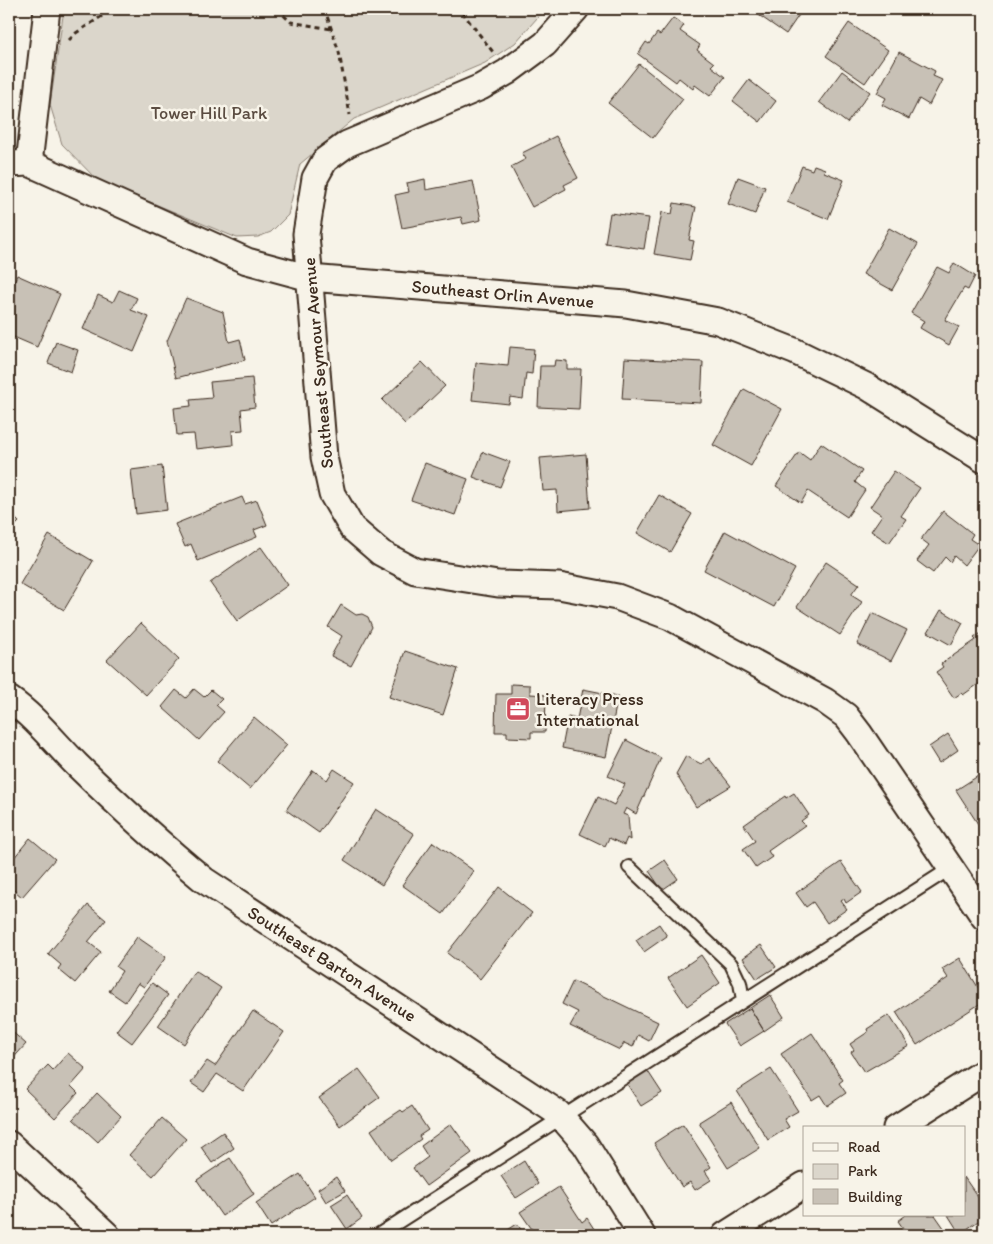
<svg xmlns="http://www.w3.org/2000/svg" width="993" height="1244" font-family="Itim,sans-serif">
<rect width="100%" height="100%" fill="#f7f3e8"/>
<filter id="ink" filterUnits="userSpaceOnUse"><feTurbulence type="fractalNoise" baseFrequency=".02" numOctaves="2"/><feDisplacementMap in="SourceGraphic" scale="10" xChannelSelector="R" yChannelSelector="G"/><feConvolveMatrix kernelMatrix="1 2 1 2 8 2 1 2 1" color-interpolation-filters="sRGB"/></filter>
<g filter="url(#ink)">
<path fill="#dbd6cb" stroke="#8b8074" d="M64,9H545L515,43L485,63L354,119L300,164L288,215L271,232L258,237L237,238L97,180L62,144L50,105Z"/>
<path fill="#c8c1b6" stroke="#3b2a1e" d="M750,9H803L786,34Z
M673,18L684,25L680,31L700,45L697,50L714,63L711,66L725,77L710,96L695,85L693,89L679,78L676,82L638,54L646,42L649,44L657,33L660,35Z
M849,23L888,50L865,83L826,56Z
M899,52L935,71L933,76L942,80L929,105L919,99L909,119L882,105L886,98L877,93Z
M639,64L683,99L653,138L608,103Z
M842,71L870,92L847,123L819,102Z
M749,80L776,101L760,122L733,101Z
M556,136L578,178L564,185L566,189L532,207L511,167L526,159L522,153Z
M814,165L825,169L824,172L844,180L828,219L787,202L802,166L812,170Z
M738,177L765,187L755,214L728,204Z
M425,179L426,190L473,181L481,220L463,224L461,217L402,228L395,195L409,192L407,183Z
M674,203L696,207L689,240L694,241L690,260L654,254L662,212L672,214Z
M610,213L649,218L644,249L605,243Z
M889,228L918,244L892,290L863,274Z
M954,263L975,276L968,290L964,288L945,320L959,327L949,345L920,328L924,321L911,313L937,267L949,273Z
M17,275L60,294L37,347L9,335V294Z
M119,290L137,298L131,310L149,317L134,352L83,329L98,295L113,302Z
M186,298L223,312L229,342L240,339L245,360L176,378L167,341Z
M56,342L78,350L71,372L48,363Z
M510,347L534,349L532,374L526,373L523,399L510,397L509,404L472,400L476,363L508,366Z
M625,358L703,362L701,403L622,399Z
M555,360L567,361V369H581L579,409L538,407L540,366H554Z
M422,362L445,386L405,424L382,400Z
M252,378L255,407L241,409L243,430L232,431L233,445L196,449L194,434L177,435L174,408L191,406L190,400L212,398L210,382Z
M744,389L782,409L751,466L713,445Z
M821,443L862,471L855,482L865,490L847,517L808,491L801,503L776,486L799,452L810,460Z
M483,452L510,462L500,487L473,477Z
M586,454L590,508L558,511L557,490L543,491L540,458Z
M425,463L468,479L455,515L411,500Z
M162,466L167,510L136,514L131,470Z
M894,471L920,488L901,516L906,519L889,543L871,531L882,515L870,507Z
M659,495L692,514L670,552L637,533Z
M242,497L245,504L257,500L267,525L254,530L257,537L198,561L191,544L185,547L175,524Z
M943,511L973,534L970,539L979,545L964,565L954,556L950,562L945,557L933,573L917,561L929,545L921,539Z
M9,512L19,522L9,532Z
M725,531L795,569L774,607L704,570Z
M49,535L93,561L64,610L20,584Z
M261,547L288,585L237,621L210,583Z
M826,562L859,584L851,595L862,602L840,635L797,607Z
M341,605L356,615L362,614L368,617L372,627L351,666L331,656L342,636L328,627Z
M941,610L963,623L951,645L928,632Z
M872,613L907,630L891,661L857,644Z
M141,623L179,659L146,695L107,660Z
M984,631V680L963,695L961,693L954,698L936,672L943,667L941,664L976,640L974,638Z
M405,651L458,669L443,715L389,697Z
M511,684L530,685V694L546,695L545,732H531V738L507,737V732H495L496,694H511Z
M194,689L204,697L211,690L222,699L216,705L224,712L199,740L162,707L176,690L186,698Z
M583,689L618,696L606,757L562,748L568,717L577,719Z
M254,717L287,745L250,789L217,761Z
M948,734L958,750L939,763L929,747Z
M626,740L661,758L636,814L626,808L623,814L628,816L630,840L627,838L624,845L609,838L605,846L580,834L598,797L614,805L625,784L608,776Z
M686,756L701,764L709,758L731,786L696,807L676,774Z
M334,769L354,782L319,833L286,810L313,770L327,780Z
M978,776L984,785V820L978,824L956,790Z
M794,793L809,815L801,821L805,825L768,851L772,857L756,868L743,849L755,841L744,825L785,796L786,798Z
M376,809L414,834L382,885L344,860Z
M30,838L55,859L22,897L9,886V864Z
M433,842L474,871L443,914L402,885Z
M665,860L678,879L662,890L649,871Z
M841,862L862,892L846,903L844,899L841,901L847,909L827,923L813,902L806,907L796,893Z
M499,887L532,913L480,979L447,953Z
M88,905L106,920L88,942L101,952L75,983L58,969L61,965L48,954Z
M659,924L667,936L644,952L636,940Z
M137,937L166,957L144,987L138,983L125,1002L109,991L122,971L116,967Z
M761,945L776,967L757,979L743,958Z
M701,955L720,983L687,1006L668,978Z
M960,958L984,997V1001L917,1045L896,1012L948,978L942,969Z
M195,971L221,988L184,1044L158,1026Z
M573,981L658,1022L649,1041L638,1035L633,1047L624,1043L620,1050L570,1026L578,1012L562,1004Z
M152,983L168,995L132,1043L116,1031Z
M770,995L784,1017L764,1031L750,1008Z
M750,1008L764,1031L740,1046L725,1024Z
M253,1011L284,1032L243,1091L217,1074L204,1092L191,1083L207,1061L215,1066Z
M889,1015L909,1046L864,1072L851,1052L854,1050L850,1044L868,1032L867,1029Z
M9,1029L26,1044L9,1063Z
M812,1033L843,1080L839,1083L846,1093L827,1106L820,1095L812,1100L781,1054Z
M68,1053L86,1069L71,1086L78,1093L55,1118L25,1089L48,1065L53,1070Z
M359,1069L380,1097L340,1126L319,1098Z
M771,1069L798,1111L784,1119L789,1127L768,1140L737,1091Z
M647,1070L662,1093L641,1106L627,1084Z
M97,1093L121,1116L98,1142L73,1119Z
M731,1102L760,1148L728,1168L699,1122Z
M412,1106L428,1130L419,1136L421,1139L391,1160L371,1130L401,1110L403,1112Z
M162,1118L186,1139L153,1176L129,1155Z
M451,1124L472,1153L426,1186L413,1168L428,1157L421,1146Z
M683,1124L711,1167L705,1171L711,1180L695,1190L690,1182L682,1187L654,1143Z
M223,1132L234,1148L212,1163L201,1147Z
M230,1158L254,1194L222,1216L197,1180Z
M524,1161L538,1184L516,1198L501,1176Z
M300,1174L315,1197L271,1226L256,1203Z
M336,1177L345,1191L326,1202L318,1189Z
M964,1177L984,1206V1210L978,1214L981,1219L960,1234L948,1215H964Z
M559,1187L582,1222L587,1218L598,1235H536L520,1212Z
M347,1195L362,1218L347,1229L331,1205Z
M906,1215H935L949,1235H908L898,1221Z
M517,1224L525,1235H500Z"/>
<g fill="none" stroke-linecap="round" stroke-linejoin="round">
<defs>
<path id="service" d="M629,867L731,964L740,983L743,1000
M378,1235L951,868"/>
<path id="minor" d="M576,9L545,44L507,72L481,87L347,144L325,160L315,178L306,234L324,457L332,494L352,528L381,553L415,571L498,584L559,586L617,597L670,617L825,701L846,716L859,733L984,917
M29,163L47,9
M9,164L29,163L247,261L310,278L626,304L718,321L794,351L866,386L984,460
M9,699C35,717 54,742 77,765C118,805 160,844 204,880L558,1113L585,1144L642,1235
M896,1128L984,1072
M9,1144L107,1235
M725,1235L804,1185"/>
</defs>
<use href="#service" stroke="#3b2a1e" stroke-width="16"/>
<use href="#minor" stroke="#3b2a1e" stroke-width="29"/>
<path stroke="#3b2a1e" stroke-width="3" stroke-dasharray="5 4" stroke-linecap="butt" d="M277,9L291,22L331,29
M329,9L326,13L339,52L350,115
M462,12L493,52
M69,40L76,33L113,9"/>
<use href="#service" stroke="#f7f3e8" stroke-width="12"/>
<use href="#minor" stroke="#f7f3e8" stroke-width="25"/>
</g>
</g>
<defs>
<symbol id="office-square" viewBox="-11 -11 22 22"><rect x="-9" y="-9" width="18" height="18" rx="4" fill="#d1495b" stroke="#f7f3e8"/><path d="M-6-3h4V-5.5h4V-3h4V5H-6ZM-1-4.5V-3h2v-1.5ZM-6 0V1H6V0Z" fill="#fff"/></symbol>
</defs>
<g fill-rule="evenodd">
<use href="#office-square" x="504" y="695" width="28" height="28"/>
</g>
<g text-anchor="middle" stroke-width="5" stroke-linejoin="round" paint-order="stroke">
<g font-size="18" fill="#5b4c41" stroke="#f7f3e8">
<text x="209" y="119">Tower Hill Park</text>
</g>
<g font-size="18" fill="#3b2a1e" stroke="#f7f3e8">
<text transform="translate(503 294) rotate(5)" y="6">Southeast Orlin Avenue</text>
<text transform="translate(318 363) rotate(-95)" y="6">Southeast Seymour Avenue</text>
<text transform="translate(332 964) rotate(33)" y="6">Southeast Barton Avenue</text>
</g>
<g font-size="18" fill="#3b2a1e" stroke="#f7f3e8" text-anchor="start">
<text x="536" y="705">Literacy Press<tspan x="536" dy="21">International</tspan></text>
</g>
</g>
<rect width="993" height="1244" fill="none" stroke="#f7f3e8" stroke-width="30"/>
<rect x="15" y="15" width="963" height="1214" fill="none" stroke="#3b2a1e" stroke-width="2" filter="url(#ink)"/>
<rect x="803" y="1126" width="162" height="90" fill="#f7f3e8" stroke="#aca397"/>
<rect x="813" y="1143" width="25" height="8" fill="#f7f3e8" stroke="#aca397"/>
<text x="848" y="1152" font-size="15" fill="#3b2a1e">Road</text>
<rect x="813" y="1164" width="25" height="15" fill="#dbd6cb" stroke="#aca397"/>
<text x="848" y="1176" font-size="15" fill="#3b2a1e">Park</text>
<rect x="813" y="1189" width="25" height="15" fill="#c8c1b6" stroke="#aca397"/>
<text x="848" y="1202" font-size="15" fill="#3b2a1e">Building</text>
</svg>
